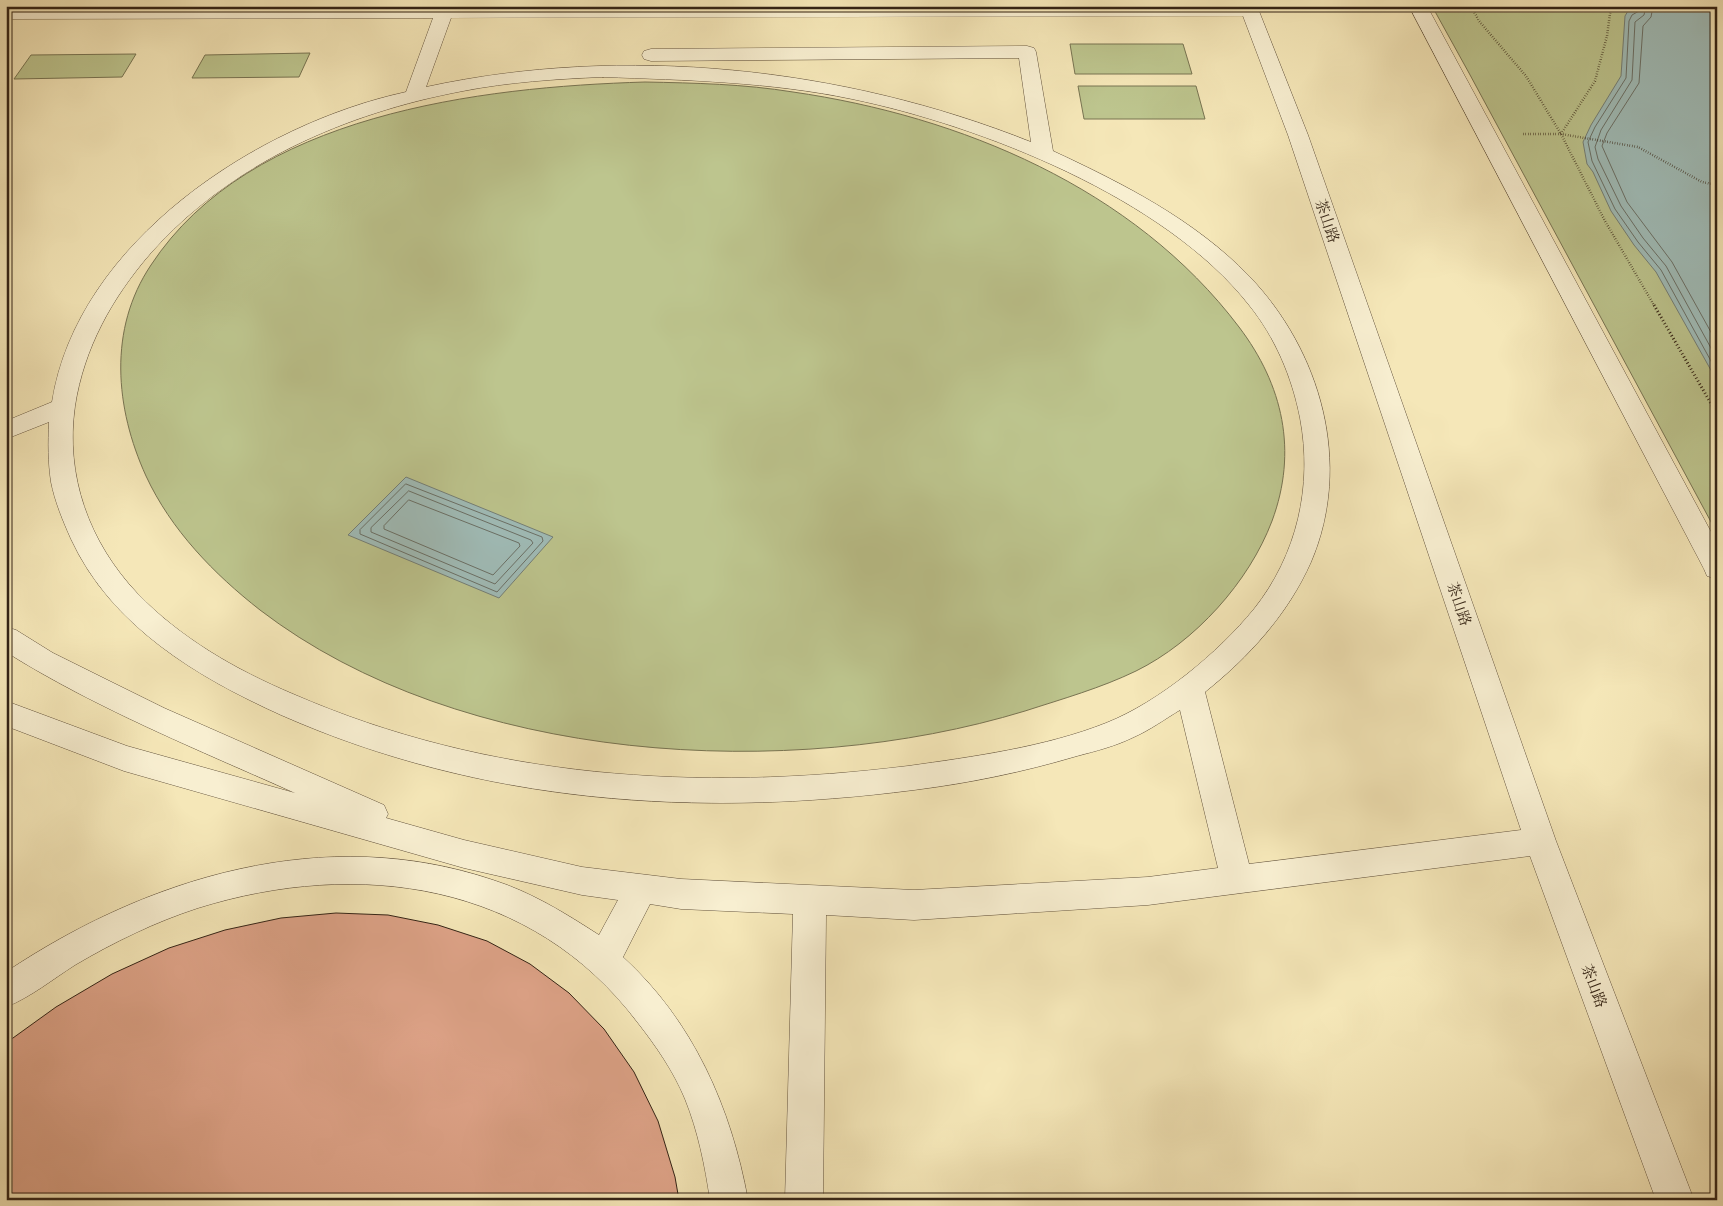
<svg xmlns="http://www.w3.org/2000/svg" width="1723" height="1206" font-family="'IM FELL Double Pica','Noto Serif SC',serif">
<rect width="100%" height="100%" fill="#f5e7b8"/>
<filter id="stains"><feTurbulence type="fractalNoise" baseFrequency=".004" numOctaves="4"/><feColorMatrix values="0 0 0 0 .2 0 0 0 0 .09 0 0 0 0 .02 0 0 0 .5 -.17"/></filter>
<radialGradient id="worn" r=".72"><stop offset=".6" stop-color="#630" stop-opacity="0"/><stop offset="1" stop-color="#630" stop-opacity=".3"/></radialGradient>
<path fill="#bdc58e" stroke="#787452" d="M1432,6H1717V533L1469,73Z
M1070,44H1183L1192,74H1075Z
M310,53L299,77L192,78L205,55Z
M136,54L122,77L14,79L31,55Z
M645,82C695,83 744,84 793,92C960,116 1134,188 1239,327C1283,385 1298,451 1272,521C1249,582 1195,642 1136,671C1101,688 1062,699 1025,711C789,783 461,764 260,610C214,574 171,530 146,476C115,408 108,329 151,265C250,114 480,87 645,82Z
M1078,86H1196L1205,119H1084Z"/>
<path fill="#a0bdb9" stroke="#747f77" d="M1643,6H1695L1717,9V381L1656,272L1634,245L1611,211L1593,172L1587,164L1583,142L1591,125L1621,76L1625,16L1628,11Z
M406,477L553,537L499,598L348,535Z"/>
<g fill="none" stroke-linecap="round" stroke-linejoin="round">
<path stroke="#6a7067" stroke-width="1" d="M1640,6L1639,11L1632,15L1629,21L1626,78L1595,127L1588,142L1592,161L1615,209L1638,242L1661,270L1717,372
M1646,6L1644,15L1635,22L1632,80L1601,130L1595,147L1598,159L1621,206L1643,238L1666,266L1717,359
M1653,6L1651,17L1643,26L1639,83L1607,133L1602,146L1627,202L1672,262L1717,343
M406,484L542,537L543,541L497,592L360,534V530Z
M409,491L531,540L533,543L495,584L371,532V528Z
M409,500L519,543L520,546L493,575L384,529V526Z"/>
</g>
<path fill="#dea388" stroke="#332315" d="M336,913L388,915L438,925L487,941L530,964L569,993L604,1029L634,1072L658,1121L675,1177L679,1200H6V1043L56,1007L112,974L169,948L225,930L281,918Z"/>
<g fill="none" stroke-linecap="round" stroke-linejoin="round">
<defs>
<path id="minor" d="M1257,6L1308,135L1556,841L1694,1200H1656L1530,856L1148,905L914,920L826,915L823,1200H785L793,914L681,909L650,904L623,957C693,1021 731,1107 748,1200H710C705,1166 698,1131 685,1099C674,1072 656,1046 638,1023C532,882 359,858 198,908C155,922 114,942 75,965C53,979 31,997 6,1007V972C148,877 325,823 493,880C531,892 565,913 599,935L618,900L582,895L464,868L124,771L6,726V701L127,746L295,793C199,750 95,708 6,652V627L16,630L53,653L164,708L384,805L388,814L386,818L464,840L582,867L681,879L914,890L1148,877L1218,868L1180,710C1165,719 1150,730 1134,737C1116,746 1096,751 1077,756C1023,772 970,783 914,790C697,818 483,804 281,715C197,677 111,626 71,539C63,521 55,502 51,482C48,462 48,443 49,422L6,439V421L52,402C77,242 258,124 406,92L433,18L6,19V9ZM1243,16L1288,135L1521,830L1249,864L1205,692C1249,657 1288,614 1311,562C1353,464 1321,351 1249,276C1195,220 1122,183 1053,151L1036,52L1034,48L1027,46L651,49L644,51L642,55L644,59L651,61L1019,58L1031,142C843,67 624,44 426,87L451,18ZM603,77C687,80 770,82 852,99C982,126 1165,198 1249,305C1275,337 1292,377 1300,418C1313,486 1297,555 1254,609C1218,653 1159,702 1106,723C1046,747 972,757 908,766C698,792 488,779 293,694C236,670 180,638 137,593C89,542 65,476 75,406C84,348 112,298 150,254C230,163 346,113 463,91C509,82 556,79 603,77Z
M1409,6H1427L1717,543V579L1707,576L1704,569Z"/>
<path id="major" d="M6,6H18L12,13L6,14Z"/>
</defs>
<use href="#minor" stroke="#64543e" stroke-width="1"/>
<use href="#major" stroke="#332315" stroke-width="1"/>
<path stroke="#332315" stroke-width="2.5" stroke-dasharray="0.5 2" stroke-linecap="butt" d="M1471,6L1479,21L1526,76L1561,134L1605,221L1655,307
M1523,134H1561L1638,147L1702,182L1717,185
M1561,134L1595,81L1607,36L1611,6"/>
<path stroke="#332315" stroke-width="3" stroke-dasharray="1 2.5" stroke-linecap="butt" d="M1654,305L1717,414"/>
<use href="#minor" fill="#f8efd1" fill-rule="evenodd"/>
<use href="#major" fill="#f5e7b8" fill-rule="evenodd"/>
</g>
<g text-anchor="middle" stroke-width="5" stroke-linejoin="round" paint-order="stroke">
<g font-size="15" fill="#332315" stroke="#f8efd1">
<text transform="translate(1327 221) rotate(71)" y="5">茶山路</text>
<text transform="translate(1459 604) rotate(71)" y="5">茶山路</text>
<text transform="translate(1594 986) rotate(69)" y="5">茶山路</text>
</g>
</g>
<rect width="1723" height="1206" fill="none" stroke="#f5e7b8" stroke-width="25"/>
<rect x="8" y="8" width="1708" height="1191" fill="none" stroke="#332315" stroke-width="2.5"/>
<rect x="12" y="12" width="1698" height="1181" fill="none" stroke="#332315"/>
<rect width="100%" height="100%" filter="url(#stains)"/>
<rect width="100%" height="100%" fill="url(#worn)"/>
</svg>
